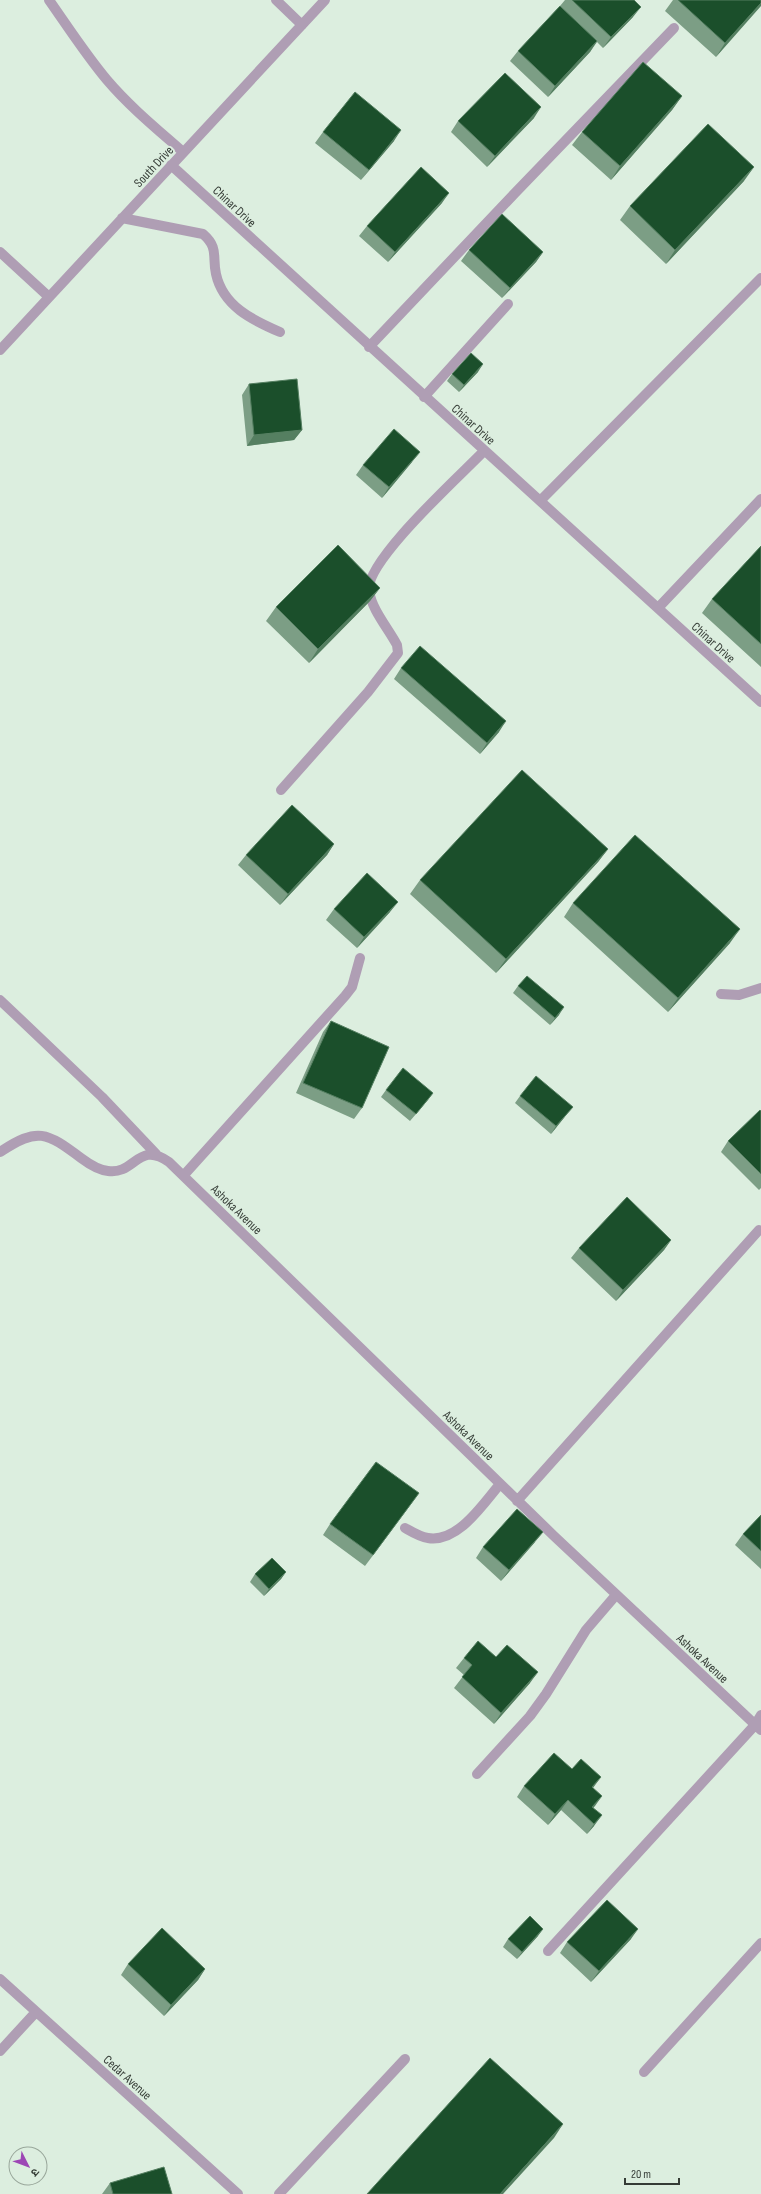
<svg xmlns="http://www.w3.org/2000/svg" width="761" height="2194" font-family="'Sofia Sans Condensed','Noto Sans Devanagari',sans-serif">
<rect width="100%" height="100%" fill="#dceedf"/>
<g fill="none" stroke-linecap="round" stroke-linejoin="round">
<path stroke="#af9eb4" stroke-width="10" d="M49,0C68,27 86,55 107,80C130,107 157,129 183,152
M276,0L302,25
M171,165L761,702
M122,218L203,234C219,248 212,256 216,274C223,306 252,320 280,332
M0,252L49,297
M369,347L515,193L674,28
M0,350L325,0
M424,397L508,304
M540,501L761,278
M658,608L761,499
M281,790L368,692L398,653L397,645C388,628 372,610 369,591C364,562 462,474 484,451
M721,994L739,995L761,988
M0,1000L102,1097L156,1154
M0,1152C38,1127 46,1132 81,1158C89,1164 98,1170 108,1171C135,1175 138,1140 169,1162L554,1536L761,1730
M184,1175L345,996L352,987L360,958
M517,1501L759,1230
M405,1528C412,1532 420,1537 428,1538C458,1543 483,1504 500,1484
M477,1774L530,1716L546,1694L586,1630L616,1595
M548,1951L755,1725L761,1715
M0,1979L238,2194
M0,2051L36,2012
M644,2072L761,1943
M279,2194L405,2059"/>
</g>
<path fill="#7c9e85" d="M565,0H634L633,17L603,48L597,42L590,52L548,97L510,61L518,51L560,6Z
M673,0H761L716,57L665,11Z
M682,96L672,110L611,180L572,145L582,132Z
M534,118L487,167L451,132L458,121Z
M323,132L394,141L361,180L315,143Z
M744,181L666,264L620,220L630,206Z
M442,203L388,262L359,236L367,226Z
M469,250L543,252L536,262L502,298L461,261Z
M478,372L459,392L447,381L452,374Z
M249,384L302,430L294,440L247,446L242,395Z
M412,462L382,498L356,475L363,465Z
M761,546V667L702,613L712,599Z
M380,588L370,601L309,663L266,621L276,607Z
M401,668L499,732L480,754L394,679Z
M334,844L327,855L280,905L238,865L246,855Z
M608,849L598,862L496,973L410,894L420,880Z
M573,903L730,943L668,1012L564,917Z
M334,909L390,912L357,948L326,920Z
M518,986L559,1015L550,1025L513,993Z
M331,1021L362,1108L354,1119L296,1093L323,1032Z
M386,1090L433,1093L428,1100L410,1121L381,1097Z
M520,1096L567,1114L551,1134L515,1103Z
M761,1111V1188L759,1190L721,1152L728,1141Z
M671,1240L664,1250L616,1301L571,1258L579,1248Z
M419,1493L365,1566L323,1535L330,1524Z
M761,1515V1569L735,1545L743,1534Z
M535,1542L501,1581L476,1558L483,1547Z
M286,1572L281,1579L264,1596L250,1582L255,1574Z
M496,1657L530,1683L494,1724L454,1688L464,1675L456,1668L464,1658Z
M524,1786L593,1788L594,1826L587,1834L561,1810L548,1825L517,1797Z
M538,1936L517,1959L503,1947L508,1939Z
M631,1939L591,1982L560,1953L567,1942Z
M128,1964L205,1969L198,1980L164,2016L121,1975Z
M110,2183L172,2194H102Z"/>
<path fill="#557f61" d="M761,3V6L716,57L725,43Z
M641,7L633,17L603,48L611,37Z
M597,41L590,52L548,97L555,86Z
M682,96L672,110L611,180L620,166Z
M541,107L534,118L487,167L495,156Z
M401,130L394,141L361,180Z
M754,167L744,181L666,264L675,250Z
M449,193L442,203L388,262L395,252Z
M543,252L536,262L502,298L510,288Z
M483,364L478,372L459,392L464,385Z
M302,430L294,440L247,446L254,435Z
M420,452L412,462L382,498L389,487Z
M380,588L370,601L309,663L318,649Z
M506,721L499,732L480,754L487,743Z
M334,844L327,855L280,905L288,894Z
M608,849L598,862L496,973L506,959Z
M398,902L390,912L357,948L364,937Z
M740,929L730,943L668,1012L678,998Z
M564,1007L559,1015L550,1025L555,1018Z
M573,1107L567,1114L551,1134L556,1126Z
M671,1240L664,1250L616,1301L623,1290Z
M419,1493L411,1504L365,1566L373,1555Z
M543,1532L535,1542L501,1581L509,1570Z
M286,1572L281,1579L264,1596L269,1589Z
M538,1672L530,1683L494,1724L501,1713Z
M601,1777L593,1788L592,1787Z
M602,1796L595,1806L585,1817L592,1807Z
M568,1800L561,1810L548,1825L555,1814Z
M602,1815L594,1826L587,1834L594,1824Z
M543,1929L538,1936L517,1959L522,1952Z
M638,1929L631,1939L591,1982L599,1971Z
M205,1969L198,1980L164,2016L171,2005Z
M563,2124L554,2138L503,2194H500Z"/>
<path fill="#1b4f2b" stroke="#557f61" d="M572,0H634L641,7L611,37Z
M678,0H761V3L725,43Z
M560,6L597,41L555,86L518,51Z
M643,62L682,96L620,166L582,132Z
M505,73L541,107L495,156L458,121Z
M355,92L401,130L369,170L323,132Z
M708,124L754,167L675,250L630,206Z
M421,167L449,193L395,252L367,226Z
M502,214L543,252L510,288L469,250Z
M471,353L483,364L464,385L452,374Z
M297,379L302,430L254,435L249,384Z
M394,429L420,452L389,487L363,465Z
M338,545L380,588L318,649L276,607Z
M761,546V644L712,599Z
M420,646L506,721L487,743L401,668Z
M522,770L608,849L506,959L420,880Z
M292,805L334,844L288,894L246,855Z
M635,835L740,929L678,998L573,903Z
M367,873L398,902L364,937L334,909Z
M527,976L564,1007L555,1018L518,986Z
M331,1021L389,1047L362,1108L303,1083Z
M403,1068L433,1093L416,1114L386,1090Z
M536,1076L573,1107L556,1126L520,1096Z
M760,1110L761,1111V1174L728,1141Z
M627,1197L671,1240L623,1290L579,1248Z
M376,1462L419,1493L373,1555L330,1524Z
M517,1509L543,1532L509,1570L483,1547Z
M761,1515V1551L743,1534Z
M272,1558L286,1572L269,1589L255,1574Z
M478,1641L496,1657L507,1645L538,1672L501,1713L462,1677L472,1665L464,1658Z
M554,1753L572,1769L581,1759L601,1777L592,1787L602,1796L592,1807L602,1815L594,1824L568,1800L555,1814L524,1786Z
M607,1900L638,1929L599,1971L567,1942Z
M530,1916L543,1929L522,1952L508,1939Z
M162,1928L205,1969L171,2005L128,1964Z
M490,2058L563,2124L500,2194H367Z
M164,2167L172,2194H113L110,2183Z"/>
<g text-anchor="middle" stroke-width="4" stroke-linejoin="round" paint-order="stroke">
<g font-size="13" fill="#353c36" stroke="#dceedf">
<text transform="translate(153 166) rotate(-47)" y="5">South Drive</text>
<text transform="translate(235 206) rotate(43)" y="5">Chinar Drive</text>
<text transform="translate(474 424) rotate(42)" y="5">Chinar Drive</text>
<text transform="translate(714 642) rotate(42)" y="5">Chinar Drive</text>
<text transform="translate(237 1209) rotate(44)" y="5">Ashoka Avenue</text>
<text transform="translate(469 1435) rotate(44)" y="5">Ashoka Avenue</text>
<text transform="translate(703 1658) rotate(43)" y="5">Ashoka Avenue</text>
<text transform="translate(128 2077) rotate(42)" y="5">Cedar Avenue</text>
</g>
</g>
<g transform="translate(28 2166) rotate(132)"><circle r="19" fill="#dceedf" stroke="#99a79b"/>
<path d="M0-3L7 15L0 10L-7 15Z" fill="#9d47b5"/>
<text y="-6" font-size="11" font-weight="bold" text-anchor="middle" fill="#353c36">उ</text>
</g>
<path d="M625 2178v6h54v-6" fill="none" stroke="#353c36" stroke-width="2"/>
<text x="631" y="2178" font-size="12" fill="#353c36" stroke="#dceedf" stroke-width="3" paint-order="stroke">20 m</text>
</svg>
